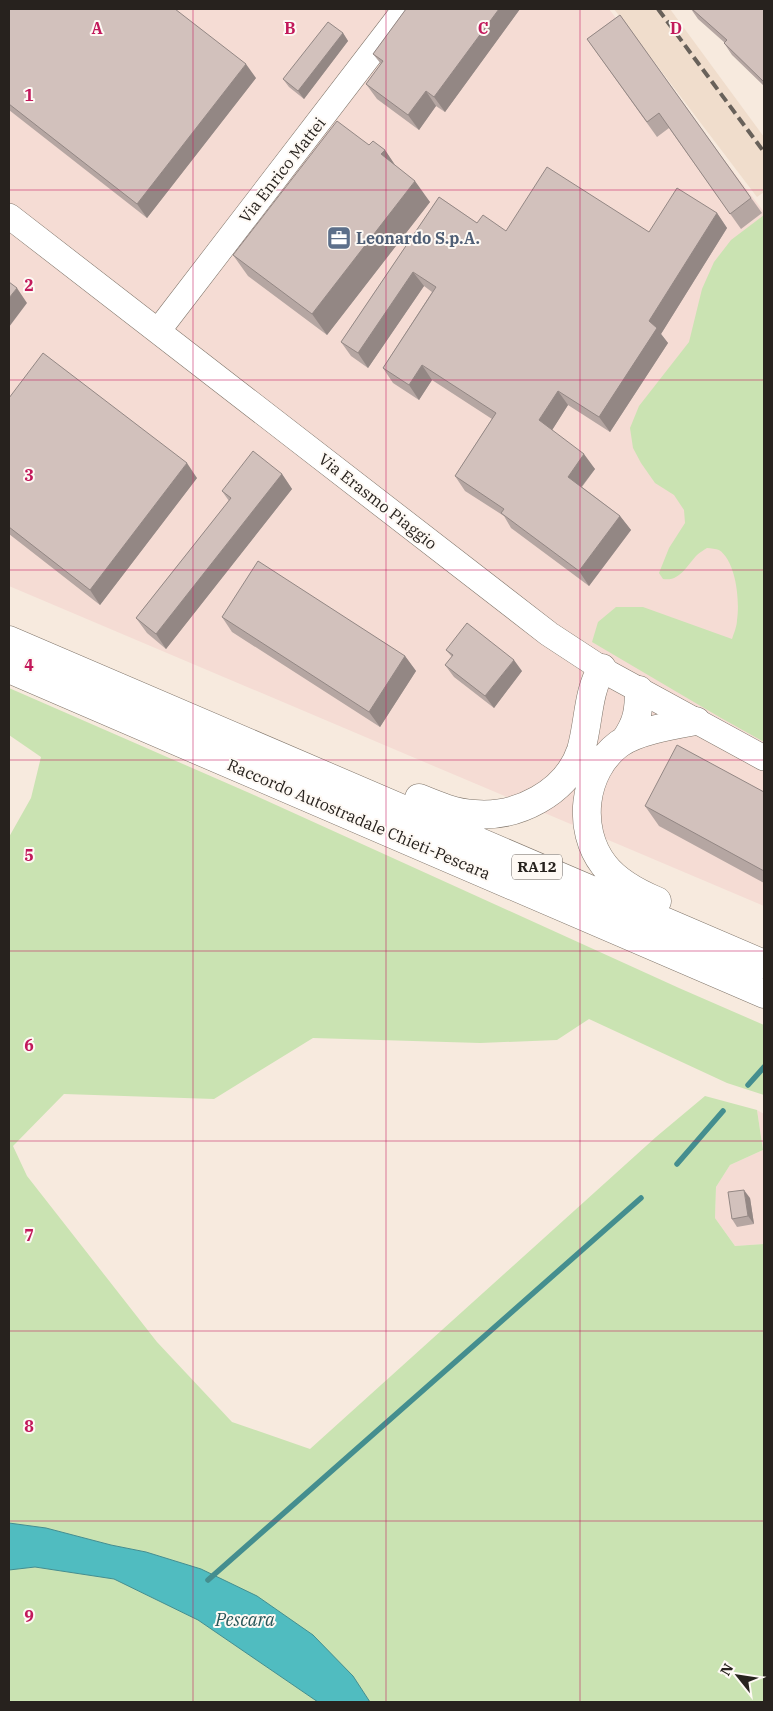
<svg xmlns="http://www.w3.org/2000/svg" width="773" height="1711" font-family="'IBM Plex Serif',serif">
<rect width="100%" height="100%" fill="#f7eade"/>
<path fill="#f0ddcc" d="M614,9H670L764,137V192L757,197Z"/>
<path fill="#f5dcd4" d="M9,9H609L764,212V906L9,586Z
M757,1110L764,1114V1244L735,1246L715,1218L716,1187L730,1165L763,1150Z"/>
<path fill="#cae3b2" d="M764,215V742L721,718L592,642L598,622L616,607H643L732,639C734,633 737,626 737,620C740,601 736,561 719,550C716,549 711,548 707,548C704,550 700,552 697,555C687,565 680,582 663,579L659,573L669,548L685,523L684,510L674,495L655,483L641,463L633,448L630,428L639,406L689,342L702,289L714,262L731,240Z
M9,688L254,795L679,988L764,1025V1095L727,1083L589,1019L557,1040L480,1043L313,1038L214,1099L64,1094L13,1146L27,1176L157,1342L232,1422L310,1449L656,1137L705,1096L757,1110L763,1150L730,1165L716,1187L715,1218L735,1246L764,1244V1702H370L353,1676L201,1569L146,1552L111,1545L46,1528L9,1523V837L31,798L41,757L9,735Z
M35,1567L114,1579L198,1620L318,1702H9V1570Z"/>
<path fill="#50bcc0" stroke="#448e8f" d="M9,1523L46,1528L111,1545L146,1552L201,1569L257,1596L313,1635L353,1676L370,1702H318L198,1620L114,1579L35,1567L9,1570Z"/>
<g fill="none" stroke-linecap="round" stroke-linejoin="round">
<path stroke="#448e8f" stroke-width="5.5" d="M748,1085L764,1067
M677,1164L723,1111
M208,1580L641,1198"/>
<defs>
<path id="minor" d="M9,216L549,634L610,674L764,758
M158,331L405,9"/>
<path id="highway" d="M9,640L764,964
M9,669L764,994
M625,740C637,723 639,711 639,690
M419,798C436,805 455,813 474,814C517,818 567,793 581,750C589,723 587,693 602,668
M657,901C638,893 617,882 604,865C576,829 583,771 619,744C637,731 674,725 696,721"/>
</defs>
<use href="#minor" stroke="#7f7469" stroke-width="26"/>
<use href="#highway" stroke="#7f7469" stroke-width="29"/>
<use href="#minor" stroke="#fff" stroke-width="25"/>
<use href="#highway" stroke="#fff" stroke-width="28"/>
<path stroke="#68615a" stroke-width="4" stroke-dasharray="10 5" stroke-linecap="butt" d="M658,9L764,152"/>
</g>
<path fill="#b5a6a2" d="M9,9L256,78L147,218L9,110Z
M406,9H520L445,112L436,106L419,130L377,99L366,84L381,64L373,54Z
M691,9H764V86L732,55L724,43H725L698,19Z
M620,15L762,213L741,229L669,128L657,137L587,39Z
M343,33L348,41L304,99L289,87L283,79Z
M369,145L385,150L395,165L430,202L327,335L248,276L233,255Z
M439,197L477,223L506,231L649,232L717,213L727,228L661,334L668,343L610,432L568,405L552,430L595,469L582,487L620,516L631,530L589,586L511,528L504,516L465,491L455,476L492,419L432,380L419,400L393,383L383,368L432,292L424,286L368,368L351,356L341,342Z
M9,398L197,478L100,605L9,534Z
M282,474L292,489L166,649L147,633L136,618L229,501L222,491Z
M222,617L405,656L416,671L380,727L232,632Z
M446,650L522,671L494,708L454,677L445,665L452,657Z
M764,792V883L659,826L645,806Z
M750,1198L754,1224L737,1227L732,1219Z"/>
<path fill="#938784" d="M499,9H520L445,112L434,97Z
M343,33L348,41L304,99L298,91Z
M246,64L256,78L147,218L137,204Z
M426,91L436,106L419,130L408,115Z
M385,150L399,171L381,154Z
M415,181L430,202L327,335L312,314Z
M717,213L727,228L661,334L668,343L610,432L599,417L649,321Z
M413,272L424,286L368,368L358,353Z
M17,288L27,303L9,327V298Z
M422,365L432,380L419,400L409,385Z
M558,391L568,405L549,435L539,420Z
M584,454L595,469L578,491L568,477Z
M187,463L197,478L100,605L90,590Z
M282,474L292,489L166,649L156,634Z
M620,516L631,530L589,586L579,571Z
M405,656L416,671L380,727L369,712Z
M514,660L522,671L494,708L485,696Z
M744,1190L750,1198L754,1224L748,1216Z"/>
<path fill="#d2c1bc" stroke="#938784" d="M9,9H175L246,64L137,204L9,104Z
M406,9H499L434,97L426,91L408,115L366,84L383,61L373,54Z
M692,9H764V82L724,43L727,40Z
M620,15L751,198L730,214L659,113L647,122L587,39Z
M328,22L343,33L298,91L283,79Z
M337,121L369,145L373,141L385,150L381,154L415,181L312,314L233,255Z
M547,167L649,232L677,188L717,213L649,321L657,328L599,417L558,391L539,420L584,454L568,477L620,516L579,571L501,513L504,509L455,476L496,413L422,365L409,385L383,368L436,287L413,272L358,353L341,342L439,197L477,223L483,215L506,231Z
M9,282L17,288L9,298Z
M43,353L187,463L90,590L9,527V398Z
M253,451L282,474L156,634L136,618L231,498L222,491Z
M258,561L405,656L369,712L222,617Z
M467,623L514,660L485,696L445,665L453,655L446,650Z
M677,745L764,792V871L645,806Z
M744,1190L748,1216L732,1219L728,1192Z"/>
<path fill="none" stroke="#c2185b" stroke-width="1" stroke-opacity="0.55" d="M193,9V1702M386,9V1702M580,9V1702M9,190H764M9,380H764M9,570H764M9,760H764M9,951H764M9,1141H764M9,1331H764M9,1521H764"/>
<defs>
<symbol id="office-square" viewBox="-11 -11 22 22"><rect x="-9" y="-9" width="18" height="18" rx="4" fill="#5c6f8a" stroke="#fef9f4"/><path d="M-6-3h4V-5.5h4V-3h4V5H-6ZM-1-4.5V-3h2v-1.5ZM-6 0V1H6V0Z" fill="#fff"/></symbol>
</defs>
<g fill-rule="evenodd">
<use href="#office-square" x="325" y="224" width="28" height="28"/>
</g>
<g text-anchor="middle" stroke-width="4" stroke-linejoin="round" paint-order="stroke">
<rect fill="#fef9f4" stroke="#68625e" stroke-width="1" x="512" y="854.5" width="50" height="25" rx="4"/>
<g font-size="15" font-weight="bold" fill="#27221e">
<text x="537" y="872">RA12</text>
</g>
<g font-size="16" fill="#27221e" stroke="#fef9f4">
<text transform="translate(282 170) rotate(-52)" y="6">Via Enrico Mattei</text>
<text transform="translate(378 501) rotate(38)" y="6">Via Erasmo Piaggio</text>
<text transform="translate(359 819) rotate(23)" y="6">Raccordo Autostradale Chieti-Pescara</text>
</g>
<g font-size="16" font-weight="bold" fill="#4e5e75" stroke="#fef9f4" text-anchor="start">
<text x="356" y="244">Leonardo S.p.A.</text>
</g>
<g font-size="18" font-style="italic" fill="#275658" stroke="#fef9f4">
<text x="245" y="1626">Pescara</text>
</g>
</g>
<g font-size="16" text-anchor="middle" font-weight="bold" fill="#c2185b" stroke="#fef9f4" stroke-width="4" stroke-linejoin="round" paint-order="stroke">
<text x="97" y="34">A</text>
<text x="290" y="34">B</text>
<text x="483" y="34">C</text>
<text x="676" y="34">D</text>
<text x="29" y="101">1</text>
<text x="29" y="291">2</text>
<text x="29" y="481">3</text>
<text x="29" y="671">4</text>
<text x="29" y="861">5</text>
<text x="29" y="1051">6</text>
<text x="29" y="1241">7</text>
<text x="29" y="1432">8</text>
<text x="29" y="1622">9</text>
</g>
<rect width="773" height="1711" fill="none" stroke="#27221e" stroke-width="20"/>
<g transform="translate(738 1676) rotate(300)" stroke="#fef9f4" stroke-width="4" paint-order="stroke">
<path d="M0-4L9 19L0 12L-9 19Z" fill="#27221e"/>
<text y="-8" font-size="14" font-weight="bold" text-anchor="middle" fill="#27221e">N</text>
</g>
</svg>
